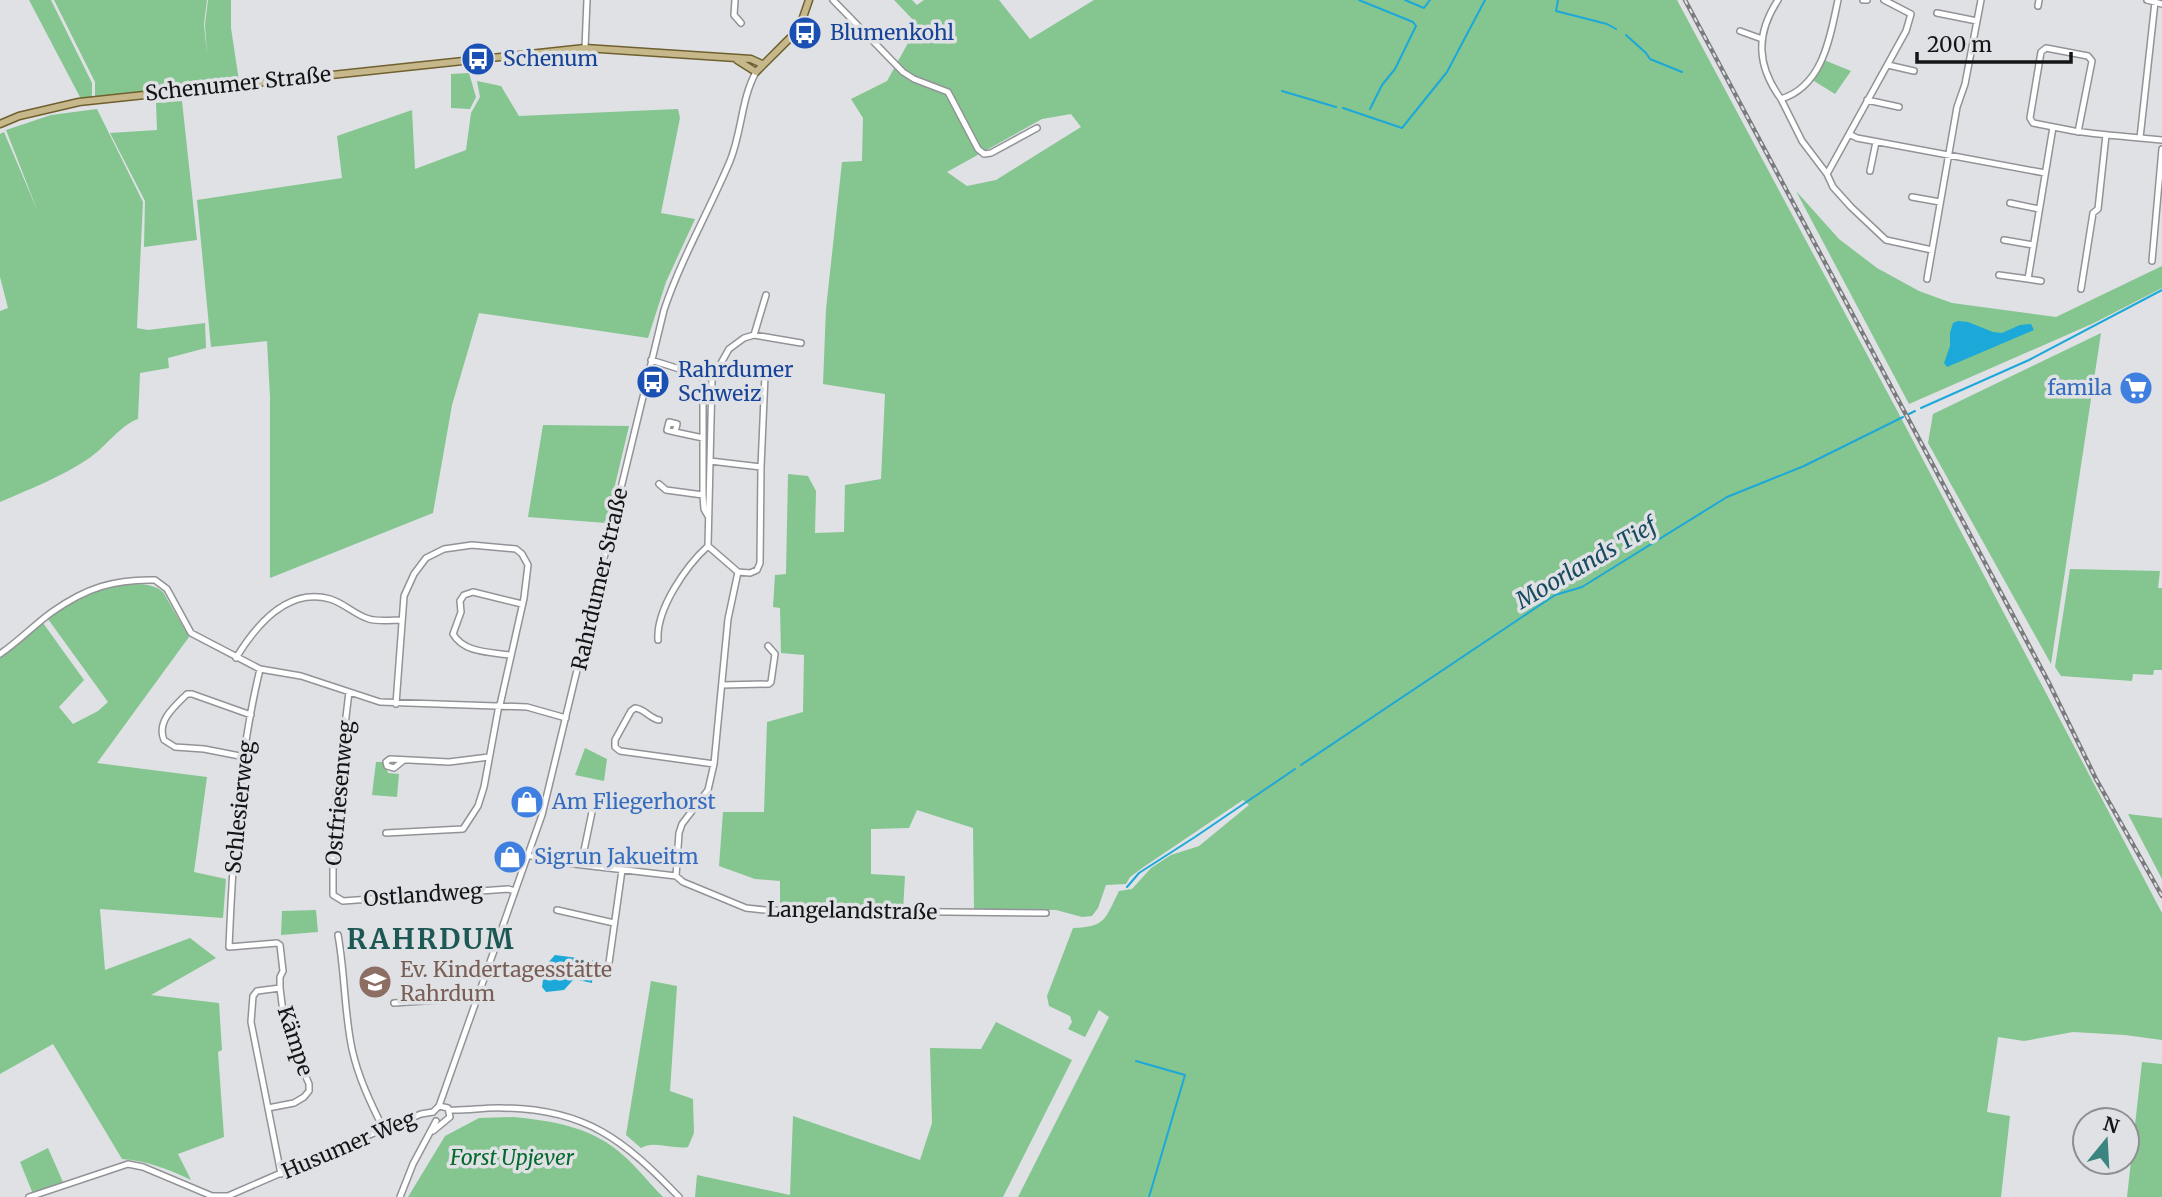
<svg xmlns="http://www.w3.org/2000/svg" width="2162" height="1197" font-family="Merriweather,serif">
<rect width="100%" height="100%" fill="#dfe1e5"/>
<path fill="#85c590" fill-rule="evenodd" d="M29,0H51L92,83V97L81,99Z
M54,0H207L204,24L207,55L205,24L208,0H231V28L239,81L95,97V82Z
M894,0H912L917,5L924,0H999L1030,39L1094,0H1677L1900,416L2162,913V1040L2125,1035L2073,1032L2024,1041L1998,1037L1987,1112L2010,1116L2001,1197H1018L1109,1017L1099,1010L1085,1037L1068,1029L1072,1022L1070,1016L1049,1006L1047,996L1073,928C1106,927 1105,919 1119,891L1132,889L1151,868L1171,855L1199,846L1249,805L1243,800L1145,866L1130,877L1126,884L1106,885L1098,908L1092,916L1082,917L1056,910L974,909L973,828L917,810L909,828L871,829V874L905,876L903,910L780,907V881L755,879L719,866L723,812H764L767,722L803,712L804,655L781,653L780,608L773,607L775,575L786,574L788,474L808,476L816,491L815,533L844,532L845,485L881,479L885,394L823,384L826,309L842,162L862,161L863,118L851,99L887,81L918,25ZM1071,114L1081,127L996,180L967,186L947,172L1042,119Z
M1824,60L1851,71L1835,94L1814,81Z
M469,73L476,97L470,109L451,108V74Z
M477,81L501,86L519,116L678,109L680,118L661,213L695,219L666,282L648,338L479,313L452,405L433,513L270,578V397L267,341L211,347L197,200L342,178L337,136L412,110L415,169L466,150L471,113L480,97Z
M182,101L197,240L144,247L145,201L110,133L157,130L156,103Z
M97,109L143,202L137,328L148,330L205,323L206,348L168,358L169,368L140,373L138,419C120,425 105,448 88,459C61,477 30,489 0,502V311L8,308L0,277V134L4,132L38,212L6,130L51,115Z
M1796,191L1839,239L1877,268L1919,291L1952,303L2056,317L2162,266V288L2094,323L1909,404Z
M2101,333L2051,664L1928,443L1933,414Z
M543,425L629,426L606,523L528,517Z
M2070,569L2160,571L2158,588H2162V670H2154L2153,675L2133,674L2132,681L2061,676L2055,667Z
M116,585C132,585 150,581 163,592L189,637L97,763L207,777L194,872L226,879L223,918L100,909L105,970L190,938L216,958L151,995L219,1003L222,1050L218,1052L224,1137L178,1154L191,1180C168,1169 147,1161 122,1159L53,1044L0,1074V656L18,644L43,623L84,680L59,707L73,724L98,711L108,702L48,619C68,602 91,591 116,585Z
M585,748L607,759L604,781L575,775Z
M376,762H385L388,773L399,774L397,797L372,795Z
M2128,814L2162,818V879Z
M316,910L318,932L281,935L282,911Z
M651,981L677,986L670,1091L693,1099L694,1133L688,1147C674,1150 654,1140 641,1148L626,1135Z
M996,1022L1072,1060L1003,1197H695L697,1175L790,1195L793,1116L920,1160L932,1123L930,1048L981,1049Z
M2142,1062L2162,1064V1197H2127Z
M514,1117C551,1121 587,1126 617,1150C634,1163 648,1182 663,1197H408L445,1136L479,1118Z
M48,1148L63,1182L33,1194L20,1162Z"/>
<path fill="#1ca8d9" d="M1958,321L1968,322L1993,332L2002,333L2020,325L2031,324L2034,330L1947,367L1944,363L1950,346V333L1953,323Z
M555,955L593,960L592,983L574,979L564,990L546,992L542,987L545,966Z"/>
<g fill="none" stroke-linecap="round" stroke-linejoin="round">
<path stroke="#1ca8d9" stroke-width="2" d="M1359,0L1413,22L1416,26L1395,69L1382,85L1370,109
M1405,0L1424,8L1430,0
M1558,0L1556,11L1607,24L1616,29
M1626,35L1646,53L1650,59L1682,72
M1282,91L1336,107
M1343,108L1402,128L1447,72L1485,0
M1921,408L2029,360L2162,290
M1909,414L1915,411
M1301,765L1555,595L1582,587L1727,497L1804,466L1903,417
M1127,887L1139,873L1195,837L1295,769
M1136,1061L1185,1075L1149,1197"/>
<defs>
<path id="minor" d="M735,0L734,15L741,23
M833,0L903,72L914,79L948,92L978,149L984,154L991,153L1037,128
M1778,0C1755,35 1757,66 1781,99C1823,86 1830,37 1838,0
M1863,0H1867
M2147,0L2162,4
M2155,2L2140,138L2162,140
M2038,6L2039,0
M1937,13L1977,21
M1740,31L1762,39
M585,48L587,0
M1888,65L1914,71
M1781,99L1802,141L1827,174L1833,187L1851,207L1886,240L1932,250
M1867,100L1899,107
M2078,132L2092,61L2088,56L2046,48L2041,52L2030,118L2033,123L2074,131C2096,134 2118,136 2140,138
M1849,134L1857,138L2045,173
M1870,171L1876,142
M1827,174L1906,31L1911,14L1884,0
M1912,197L1940,202
M2010,203L2039,209
M2004,240L2033,245
M2152,261L2162,149
M1999,275L2028,279L2053,127
M1927,279L1957,107L1965,84L1981,0
M2028,279L2041,281
M2081,289L2093,213L2098,209L2106,135
M754,335L766,295
M651,360L705,377
M703,376V495L704,509L708,516
M675,432L667,430L669,422L677,424L675,432L703,438
M710,461L761,467
M659,484L666,490L703,495
M738,572L708,546L712,379L729,349L744,338L754,335L801,343
M738,572L750,573L757,570L760,563L761,467L765,375
M658,640C656,609 686,566 708,546
M0,654C19,641 34,625 52,612C86,588 114,579 155,580L167,589L191,633L260,669L301,676L380,702L527,707L566,718
M510,655C490,652 464,653 453,634L461,612L460,601L464,595L473,592L522,604
M236,658C256,625 287,587 330,599C344,603 355,615 369,619C379,622 392,620 402,620
M260,669C238,760 233,854 229,947L277,943L280,945L283,971L280,977V988L257,991L253,996L251,1022L281,1174
M722,685L769,684L771,682L775,654L768,646
M349,692L333,824V895L343,901L508,889L515,891
M396,704L404,596L414,574L426,558L444,549L472,545L516,549L522,554L528,565L524,598L500,705
M659,720C649,718 645,709 635,708L631,711L615,740V747L620,751L714,764
M245,757L204,749L175,747L164,740C156,721 175,706 187,694H192L251,715
M404,760L394,768L387,766L386,762L390,759L449,762L489,757
M386,833L463,829L478,806L484,787L499,705
M528,855L549,861L676,876L683,882L746,908L765,910L1046,913
M581,865L592,812
M676,876L679,833L682,824L708,790L714,764L728,619L738,572
M557,910L614,923
M338,935C345,973 344,1011 352,1049C358,1077 371,1104 384,1130
M609,963L622,870
M394,1003L468,998L475,1000
M268,1108L294,1103L304,1097L309,1091V1084L295,1051L289,1023L283,1012L280,988
M449,1110C467,1111 485,1107 503,1108C586,1109 624,1140 679,1197
M433,1112L439,1106L542,815L664,310C681,259 709,211 730,161C742,132 741,99 756,72
M433,1131L450,1117L448,1108L439,1106
M29,1197L128,1164L143,1167L212,1196H228L357,1140L421,1114L433,1112
M400,1197L413,1164L436,1121"/>
<path id="major" d="M737,60L756,72L799,29L809,0
M0,124L19,116L79,102L585,48L751,59L762,64"/>
</defs>
<use href="#minor" stroke="#929397" stroke-width="8"/>
<use href="#major" stroke="#70602f" stroke-width="9"/>
<use href="#minor" stroke="#fff" stroke-width="5"/>
<use href="#major" stroke="#c7b88b" stroke-width="6"/>
<defs>
<path id="rail" d="M1685,0L2049,683L2096,779L2162,896"/>
</defs>
<use href="#rail" stroke="#797b7d" stroke-width="4.5"/>
<use href="#rail" stroke="#dfe1e5" stroke-width="2" stroke-dasharray="5" stroke-linecap="butt"/>
</g>
<defs>
<symbol id="bus-disc" viewBox="-11 -11 22 22"><circle r="9.5" fill="#1a4fb4" stroke="#dfe1e5"/><path d="M-5-6H5V4H4V6H2V4H-2V6H-4V4H-5ZM-3.5-4V0h7V-4ZM-3.5 1.2v1.5H-2V1.2ZM2 1.2v1.5H3.5V1.2Z" fill="#fff"/></symbol>
<symbol id="supermarket-disc" viewBox="-11 -11 22 22"><circle r="9.5" fill="#3f7fe0" stroke="#dfe1e5"/><path d="M-6-5.5h2.5l.6 2H6L4.5 2H-2.5L-4.4-4H-6ZM-1.5 3.2a1.3 1.3 0 1 0 .1 0ZM3 3.2a1.3 1.3 0 1 0 .1 0Z" fill="#fff"/></symbol>
<symbol id="shop-disc" viewBox="-11 -11 22 22"><circle r="9.5" fill="#3f7fe0" stroke="#dfe1e5"/><path d="M-5-2.5h2.3a2.7 3.5 0 0 1 5.4 0H5L5.5 6h-11ZM-1.5-2.5h3a1.5 2.3 0 0 0-3 0Z" fill="#fff"/></symbol>
<symbol id="school-disc" viewBox="-11 -11 22 22"><circle r="9.5" fill="#8d6e63" stroke="#dfe1e5"/><path d="M0-5L7-2L0 1L-7-2ZM-4 1L0 2.5L4 1V4Q0 6-4 4Z" fill="#fff"/></symbol>
</defs>
<g fill-rule="evenodd">
<use href="#bus-disc" x="786" y="14" width="38" height="38"/>
<use href="#bus-disc" x="459" y="40" width="38" height="38"/>
<use href="#bus-disc" x="634" y="363" width="38" height="38"/>
<use href="#supermarket-disc" x="2117" y="369" width="38" height="38"/>
<use href="#shop-disc" x="508" y="783" width="38" height="38"/>
<use href="#shop-disc" x="491" y="838" width="38" height="38"/>
<use href="#school-disc" x="356" y="963" width="38" height="38"/>
</g>
<g text-anchor="middle" stroke-width="7" stroke-linejoin="round" paint-order="stroke">
<g font-size="21" fill="#164399" stroke="#dfe1e5" text-anchor="start">
<text x="830" y="40">Blumenkohl</text>
<text x="503" y="66">Schenum</text>
<text x="678" y="377">Rahrdumer<tspan x="678" dy="24">Schweiz</tspan></text>
</g>
<g font-size="21" fill="#141516" stroke="#dfe1e5">
<text transform="translate(238 84) rotate(-6)" y="7">Schenumer Straße</text>
<text transform="translate(600 579) rotate(-77)" y="7">Rahrdumer Straße</text>
<text transform="translate(340 793) rotate(-85)" y="7">Ostfriesenweg</text>
<text transform="translate(240 807) rotate(-84)" y="7">Schlesierweg</text>
<text transform="translate(423 895) rotate(-4)" y="7">Ostlandweg</text>
<text transform="translate(852 911) rotate(1)" y="7">Langelandstraße</text>
<text transform="translate(295 1041) rotate(72)" y="7">Kämpe</text>
<text transform="translate(349 1145) rotate(-23)" y="7">Husumer Weg</text>
</g>
<g font-size="21" fill="#366cbe" stroke="#dfe1e5" text-anchor="start">
<text x="2112" y="395" text-anchor="end">famila</text>
<text x="552" y="809">Am Fliegerhorst</text>
<text x="534" y="864">Sigrun Jakueitm</text>
</g>
<g font-size="21" fill="#785e54" stroke="#dfe1e5" text-anchor="start">
<text x="400" y="977">Ev. Kindertagesstätte<tspan x="400" dy="24">Rahrdum</tspan></text>
</g>
<g font-size="21" font-style="italic" fill="#056a2c" stroke="#dfe1e5">
<text x="512" y="1165">Forst Upjever</text>
</g>
<g font-size="23" font-style="italic" fill="#184b60" stroke="#dfe1e5">
<text transform="translate(1586 563) rotate(-30)" y="8">Moorlands Tief</text>
</g>
<g font-size="28" font-weight="bold" letter-spacing="2" fill="#1d5855" stroke="#dfe1e5">
<text x="431" y="949">RAHRDUM</text>
</g>
</g>
<g transform="translate(2106 1141) rotate(18)"><circle r="33" fill="#dfe1e5" stroke="#8e8f92" stroke-width="2"/>
<path d="M0-5L12 26L0 18L-12 26Z" fill="#3c847f"/>
<text y="-10" font-size="19" font-weight="bold" text-anchor="middle" fill="#141516">N</text>
</g>
<path d="M1917 52v10h154v-10" fill="none" stroke="#141516" stroke-width="3.5"/>
<text x="1927" y="52" font-size="21" fill="#141516" stroke="#dfe1e5" stroke-width="5" paint-order="stroke">200 m</text>
</svg>
